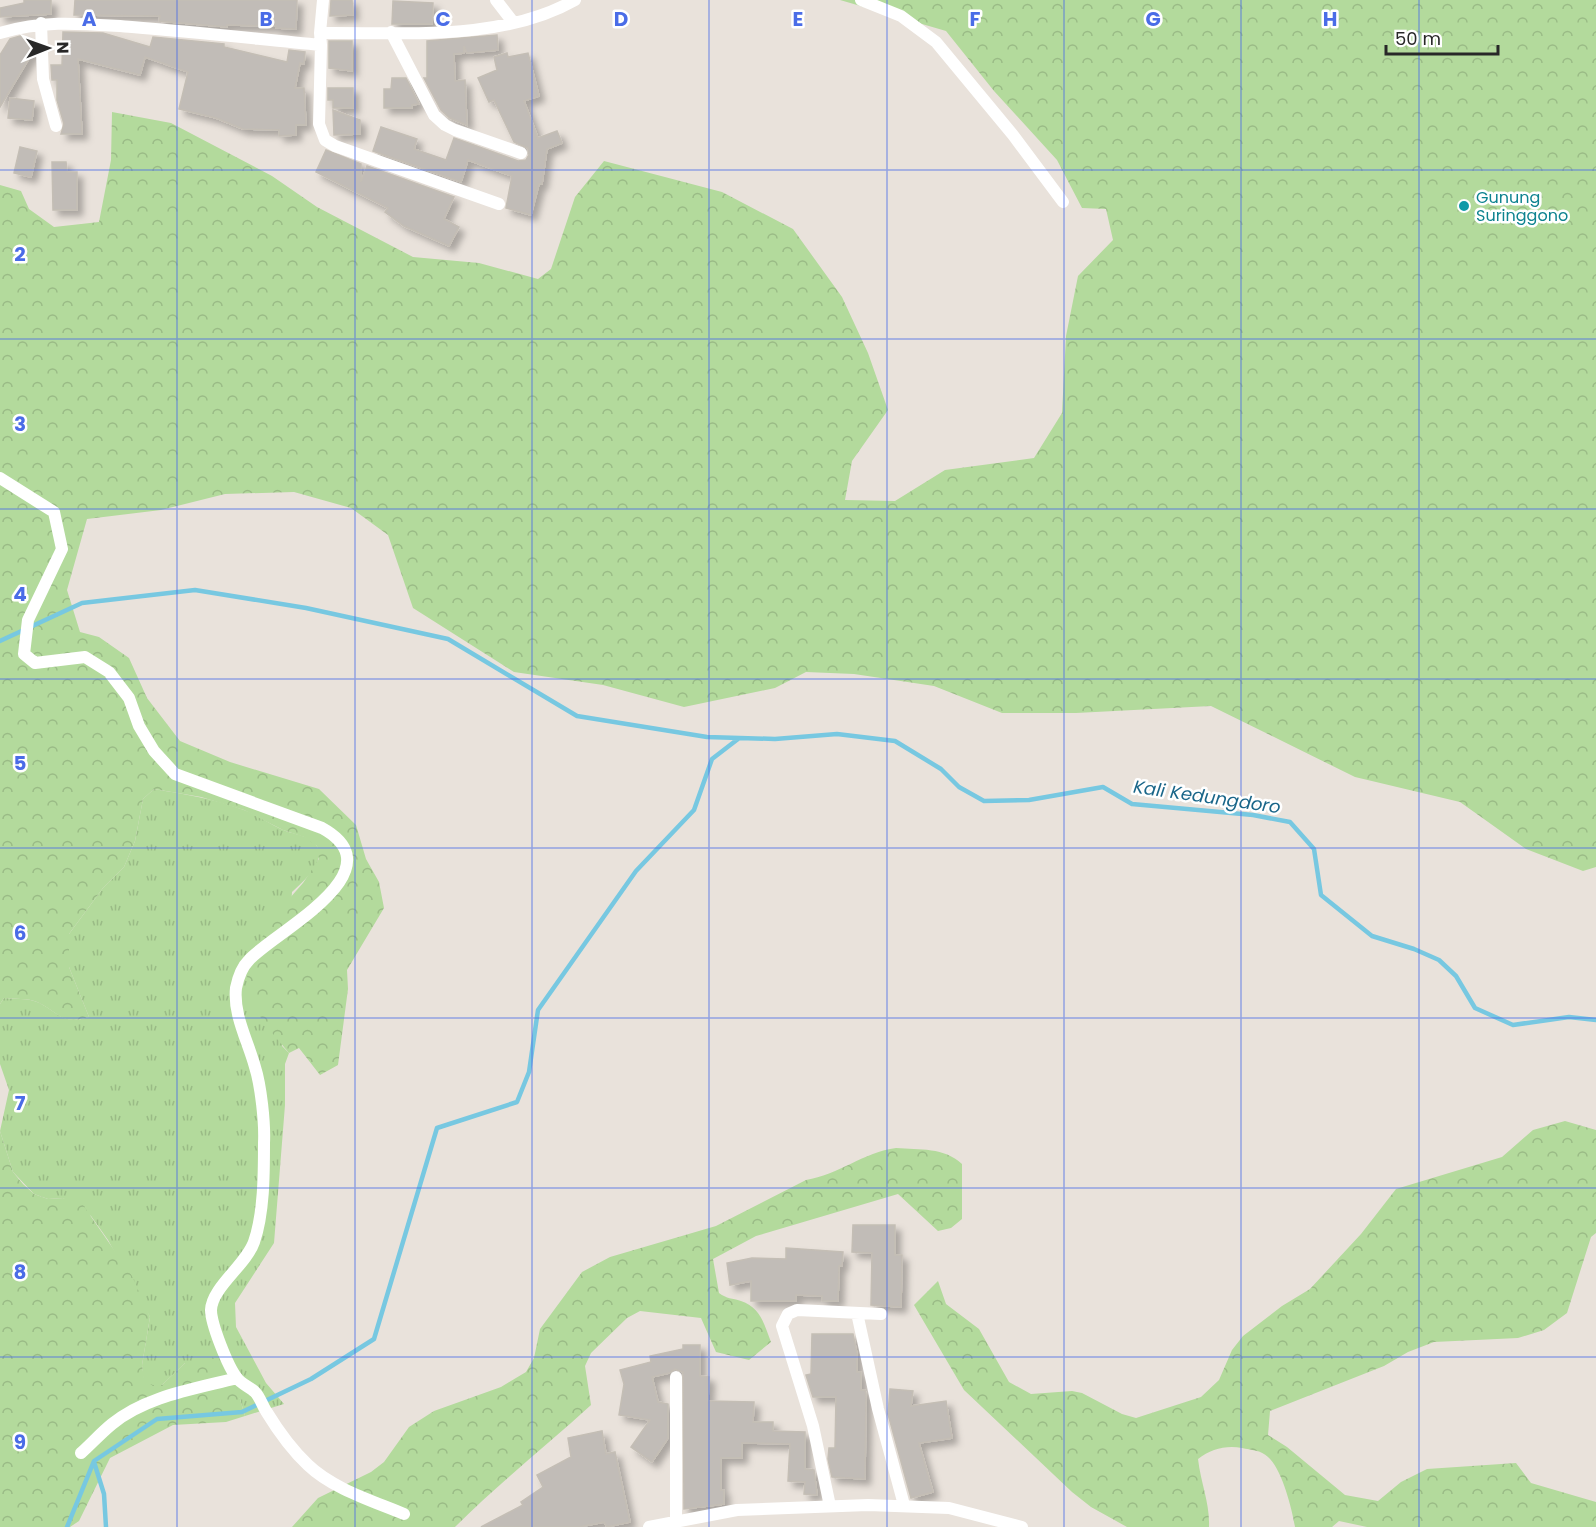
<svg xmlns="http://www.w3.org/2000/svg" width="1596" height="1527" font-family="Poppins,sans-serif">
<defs>
<pattern id="grass-tufts" width="24" height="20" patternUnits="userSpaceOnUse" patternTransform="scale(1.5)"><rect width="24" height="20" fill="#b3da9c"/><path d="M3 7l-1-3M5 7V3M7 7l1-3M15 17l-1-3M17 17v-4M19 17l1-3" fill="none" stroke="#9abb86"/></pattern>
<pattern id="forest-crowns" width="20" height="18" patternUnits="userSpaceOnUse" patternTransform="scale(1.5)"><rect width="20" height="18" fill="#b3da9c"/><path d="M2 6a3 3 0 1 1 6 0M12 15a3 3 0 1 1 6 0" fill="none" stroke="#9abb86"/></pattern>
<filter id="shadow"><feDropShadow dx="5.5" dy="5.5" stdDeviation="3" flood-color="#0004"/></filter>
</defs>
<rect width="100%" height="100%" fill="#e9e2db"/>
<path fill="url(#grass-tufts)" d="M154,789C184,794 215,799 244,810C257,815 268,823 281,829C293,835 315,835 319,851C322,865 301,884 292,892L282,1046L289,1053L285,1064V1105L274,1243L235,1303L236,1327L266,1383L284,1404L245,1416L240,1399L185,1363L162,1385L144,1386L142,1365L150,1317L108,1240L91,1216L63,1198L48,1199L34,1194L13,1172L0,1131L9,1090L0,1064V1004L4,998C14,999 28,998 37,1002C60,1012 61,1026 89,1017L69,967V934L103,888L124,867L135,841L143,799Z"/>
<path fill="url(#forest-crowns)" d="M840,0H1596V867L1583,871L1526,849L1460,802L1355,777L1211,706L1076,713H1002L934,686L854,674L806,672L775,688L684,707L603,685L514,672L413,608L388,535L351,508L294,492L225,494L161,510L87,519L67,590L80,632L99,637L129,658L147,698L180,741L230,762L319,789L356,825L366,859L379,882L384,908L347,970L348,989L338,1065L320,1075L299,1048L289,1053L263,1022L252,1001L247,976L268,923L303,883L319,859L317,846L304,837L283,830L244,810L201,797L154,789L143,799L135,841L124,867L103,888L69,934V967L89,1017C62,1026 60,1013 37,1002C28,998 14,999 4,998L0,1004V185L21,191L29,209L54,227L99,222L111,160L112,112L171,123L272,176L317,207L413,257L479,263L538,279L551,269L575,197L604,161L722,192L793,229L842,297L868,353L888,410L852,461L845,500L895,501L945,470L1034,458L1062,413L1066,336L1078,276L1113,240L1106,209L1082,208L1057,160L994,91L946,31Z
M1565,1121L1596,1130V1233L1591,1237L1567,1313L1544,1330L1518,1338L1434,1342L1408,1352L1384,1366L1270,1411L1268,1435L1287,1447L1345,1495L1378,1501L1401,1482L1427,1469L1516,1463L1531,1483L1596,1502V1527H1367L1339,1521L1332,1527H1295C1292,1509 1282,1469 1268,1457C1261,1450 1251,1450 1242,1448C1226,1445 1211,1449 1198,1459C1201,1484 1210,1503 1209,1527H1127L1091,1507L1072,1492L964,1390L914,1305L938,1281L946,1304L979,1329L1009,1382L1031,1394L1072,1391L1082,1393L1122,1414L1136,1418L1201,1397L1219,1380L1232,1350L1243,1336L1282,1306L1310,1289L1361,1234L1396,1189L1502,1157L1533,1130Z
M0,1131L13,1172L23,1184L34,1194L48,1199L63,1198L83,1205L132,1276L150,1317L142,1365L145,1385H162L185,1363L212,1356L240,1399L245,1416L226,1422L173,1425L110,1458L79,1521L70,1527H0Z
M896,1148C920,1150 944,1147 962,1164V1219L951,1228L938,1231L898,1194L756,1236L713,1259L719,1293C727,1299 732,1298 741,1301C761,1308 764,1324 771,1342L749,1360L716,1352L701,1318L640,1311L627,1318L591,1353L585,1366L591,1405C546,1446 498,1484 455,1527H292L318,1498L371,1472L384,1462L409,1427L434,1411L501,1387L526,1372L534,1358L540,1329L582,1272L610,1257L716,1226L806,1180C838,1175 864,1152 896,1148Z"/>
<g fill="none" stroke-linecap="round" stroke-linejoin="round">
<path stroke="#77c8e1" stroke-width="4.5" d="M0,641L82,603L195,590L306,608L448,639L577,716L707,737L775,739L837,734L895,741L941,769L959,787L984,801L1029,800L1103,787L1132,804L1253,815L1290,822L1314,849L1321,895L1372,936L1414,949L1439,960L1456,976L1475,1008L1513,1025L1569,1017L1596,1020
M94,1462L104,1494L106,1527
M67,1527L94,1461L157,1419L242,1412L311,1379L374,1339L437,1128L517,1102L529,1072L538,1010L636,871L694,810L712,759L738,739"/>
</g>
<path fill="#c1bcb7" stroke="#c4beb5" stroke-width="1.5" filter="url(#shadow)" d="M24,0H51V14L0,17V8L24,3Z
M75,0H297L296,29L276,28V26L227,25V27L159,21L160,16L74,15Z
M331,0H352L353,15L330,16Z
M393,1L433,3L432,24H392Z
M63,32L103,33L150,47L153,37L224,44V47L287,62L289,50L305,52L304,64L300,63L295,88H304L306,125H296V135L279,136V130L243,129L216,118L179,109L188,72L145,57L140,75L78,59L82,134H61L64,124L57,100V80H52L51,65H62Z
M497,35L498,50L467,53L464,46V53L454,54L455,81L465,80L467,125L450,118L441,110L424,78H427V41Z
M20,36L34,44V50L0,107V55L10,39Z
M329,41H352V71L329,68Z
M507,53L508,57L528,53L539,96L524,101L538,138L557,131L562,143L547,149L542,184H539L531,215L506,208L512,176L468,160L461,182L373,151L381,127L417,139L414,149L446,160L454,138L518,161L526,160L529,155L528,148L514,142L494,100L489,102L478,78L497,70L494,57Z
M392,78H406L419,104L412,105V108H384V89H391Z
M328,88H353V108H333V100H328Z
M10,98L34,101L32,120L8,118Z
M333,110L360,120V134L334,135Z
M20,147L37,151L31,177L14,173Z
M326,150L361,164V182L367,166L454,197L444,219L459,227L449,246L404,226L385,212L388,208L316,172Z
M52,162H66L67,172H77V210H53Z
M853,1225H895V1255H902L901,1307L871,1305L872,1253L852,1252Z
M786,1248L843,1252L842,1266H839L838,1301H822V1296L796,1295V1301H751V1281L730,1285L727,1263L752,1258L786,1259Z
M812,1334H853L857,1354V1372H861V1390H865L866,1394L865,1479L832,1477L828,1459L829,1448H835L836,1397H813L806,1375L811,1374Z
M683,1345H700V1376L709,1377L708,1401L754,1402L753,1422H773V1431L805,1432V1469L814,1470L817,1495L804,1494L805,1482L788,1481L790,1444L742,1443V1458H721V1490H724V1504L684,1509L683,1372L675,1369L669,1373L652,1377L658,1402L668,1404V1438L652,1462L631,1447L650,1420L619,1415L624,1384L620,1370L651,1362L650,1356L683,1349Z
M890,1389L913,1391L911,1406L946,1401L952,1438L919,1443L933,1492L911,1498L888,1414Z
M602,1431L606,1454L615,1452L630,1522L607,1527L604,1522L579,1527H481L523,1505L521,1502L543,1487L537,1475L571,1457L568,1438Z"/>
<g fill="none" stroke-linecap="round" stroke-linejoin="round">
<path stroke="#fff" stroke-width="12" d="M496,0L513,22
M861,0L901,16L936,42L1013,135L1063,202
M41,23L43,79L56,126
M391,32L434,115L445,125L455,130L521,153
M0,33C47,19 84,24 132,27C195,32 258,39 321,45L320,33C403,32 501,42 575,0
M320,33L323,0
M321,45L319,124L325,140L335,146L499,204
M0,478L54,512L62,549L28,620L24,654L35,663L85,657L109,672L129,698L139,726L154,751L175,774L322,828C400,871 274,932 249,960C241,968 238,978 236,988C233,1015 248,1041 255,1067C261,1086 265,1123 264,1143C264,1174 264,1213 254,1242C246,1265 212,1287 211,1310C211,1324 228,1367 237,1378C241,1384 250,1387 255,1392C260,1397 262,1405 266,1411C277,1429 293,1451 308,1465C333,1489 373,1501 404,1514
M857,1313L878,1409L904,1505
M676,1377V1521
M81,1453C91,1444 101,1433 112,1424C146,1396 195,1389 237,1378
M830,1506L813,1426L782,1326L788,1314L797,1310L881,1314
M649,1527L737,1510L868,1505L949,1508L1022,1527"/>
</g>
<path fill="none" stroke="#4a6ce7" stroke-width="1.5" stroke-opacity="0.55" d="M177,0V1527M355,0V1527M532,0V1527M709,0V1527M887,0V1527M1064,0V1527M1241,0V1527M1419,0V1527M0,170H1596M0,339H1596M0,509H1596M0,679H1596M0,848H1596M0,1018H1596M0,1188H1596M0,1357H1596"/>
<circle fill="#0f9aa8" stroke="#fff" stroke-width="2" cx="1464" cy="206" r="6"/>
<g text-anchor="middle" stroke-width="5" stroke-linejoin="round" paint-order="stroke">
<g font-size="16" fill="#0d838f" stroke="#fff" text-anchor="start">
<text x="1476" y="203">Gunung<tspan x="1476" dy="18">Suringgono</tspan></text>
</g>
<g font-size="18" font-style="italic" fill="#1a6689" stroke="#fff">
<text transform="translate(1207 797) rotate(8)" y="6">Kali Kedungdoro</text>
</g>
</g>
<g font-size="20" text-anchor="middle" font-weight="bold" fill="#4a6ce7" stroke="#fff" stroke-width="5" stroke-linejoin="round" paint-order="stroke">
<text x="89" y="26">A</text>
<text x="266" y="26">B</text>
<text x="443" y="26">C</text>
<text x="621" y="26">D</text>
<text x="798" y="26">E</text>
<text x="975" y="26">F</text>
<text x="1153" y="26">G</text>
<text x="1330" y="26">H</text>
<text x="20" y="261">2</text>
<text x="20" y="431">3</text>
<text x="20" y="601">4</text>
<text x="20" y="770">5</text>
<text x="20" y="940">6</text>
<text x="20" y="1110">7</text>
<text x="20" y="1279">8</text>
<text x="20" y="1449">9</text>
</g>
<g transform="translate(48 48) rotate(89)" stroke="#ffffff" stroke-width="4.5" paint-order="stroke">
<path d="M0-4.5L10 22L0 15L-10 22Z" fill="#282828"/>
<text y="-9" font-size="16" font-weight="bold" text-anchor="middle" fill="#282828">N</text>
</g>
<path d="M1386 45v9h112v-9" fill="none" stroke="#282828" stroke-width="3"/>
<text x="1395" y="45" font-size="18" fill="#282828" stroke="#ffffff" stroke-width="4.5" paint-order="stroke">50 m</text>
</svg>
